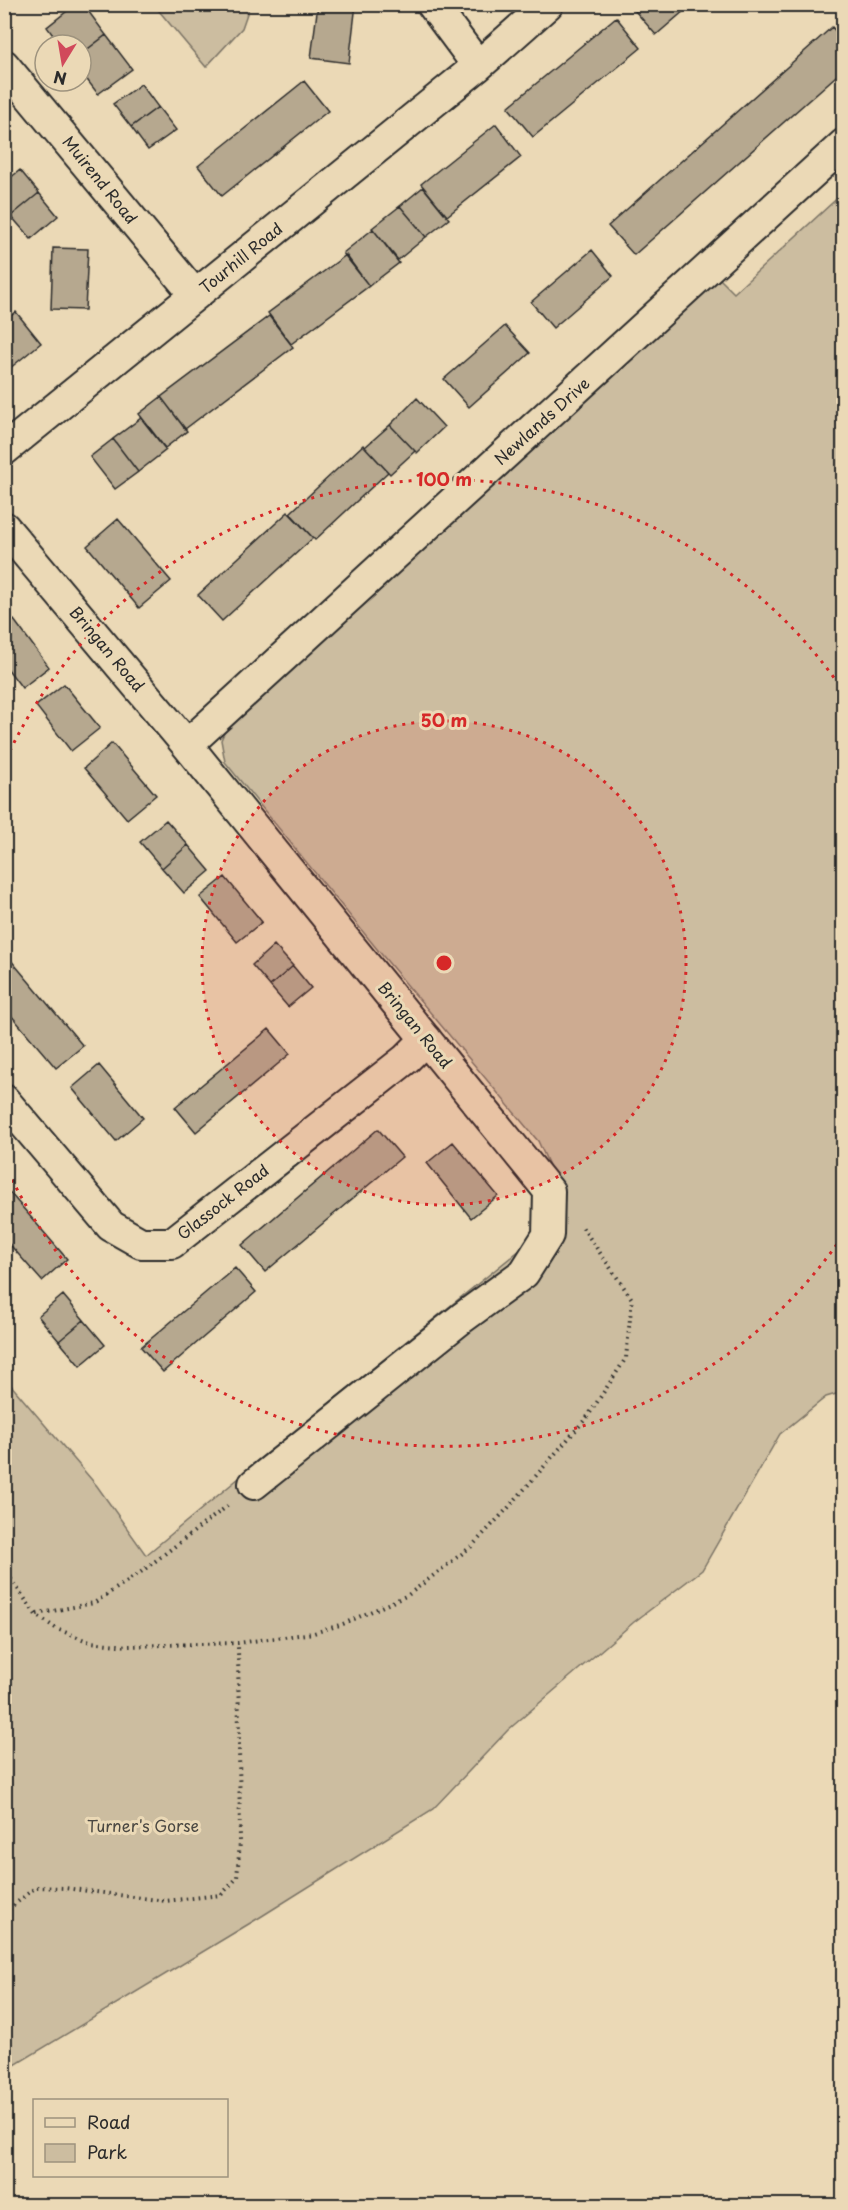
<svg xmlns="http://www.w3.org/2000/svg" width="848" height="2210" font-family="'Playpen Sans',sans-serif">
<rect width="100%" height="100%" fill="#ebd9b6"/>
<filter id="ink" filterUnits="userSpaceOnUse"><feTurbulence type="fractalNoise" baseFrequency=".0167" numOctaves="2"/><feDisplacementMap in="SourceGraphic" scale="12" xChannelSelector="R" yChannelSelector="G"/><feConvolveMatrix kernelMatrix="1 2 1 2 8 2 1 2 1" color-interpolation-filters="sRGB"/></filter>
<g filter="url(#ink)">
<path fill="#ccbda0" stroke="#7c7466" stroke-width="1.5" d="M154,5H250L242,28L206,67Z
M843,193V1392L826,1397L780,1434L702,1570L634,1622L508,1730L433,1809L262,1916L5,2071L4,1377L97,1486L146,1555L332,1401L536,1237L553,1174L538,1141L377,949L225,762L221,740L232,715L719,278L734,293Z"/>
<path fill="#b6a88f" stroke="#2b2b2b" stroke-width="1.5" d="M76,4H83L106,35L81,54V45H60L47,27Z
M318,4H356L349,63L311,58Z
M629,4H692L656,35Z
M616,17L641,48L533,137L508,107Z
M832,27L844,41V69L634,255L608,226Z
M106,35L132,69L98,94L81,72V54Z
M304,81L328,111L222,196L198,166Z
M141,84L158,107L131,127L113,104Z
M158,107L176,130L148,150L131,127Z
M496,124L521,157L447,216L421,184Z
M20,170L39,193L11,216L4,208V183Z
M423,187L449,219L426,237L400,206Z
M39,193L58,216L31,239L11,216Z
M400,206L426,237L398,260L372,228Z
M373,229L399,263L369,286L343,253Z
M53,248L88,249L85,310L51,309Z
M592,250L613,276L553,328L531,302Z
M346,255L369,286L291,344L268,313Z
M16,312L41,343L4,373V321Z
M269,316L293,347L185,429L161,397Z
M505,326L530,353L469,407L444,379Z
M161,397L187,431L165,448L139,414Z
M417,398L444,427L417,453L390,425Z
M141,418L166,450L138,472L113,439Z
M390,425L415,451L390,474L365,447Z
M113,439L138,472L115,489L90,457Z
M363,445L388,472L315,540L290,513Z
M288,512L313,538L222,621L198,595Z
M118,519L171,581L139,608L87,546Z
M14,620L49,667L22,688L4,664V627Z
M64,684L100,728L71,751L36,706Z
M112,743L156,795L127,819L84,768Z
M166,820L188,845L162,868L140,842Z
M188,845L210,871L184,893L162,868Z
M225,877L262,922L237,942L200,897Z
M274,945L293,966L270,986L252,965Z
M4,952L83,1046L56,1068L4,1007Z
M293,966L311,988L288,1007L270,986Z
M269,1029L290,1054L196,1132L175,1107Z
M99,1065L143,1118L116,1141L72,1088Z
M378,1129L402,1157L265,1272L242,1245Z
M453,1142L498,1196L471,1218L427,1163Z
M4,1186L67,1259L42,1281L4,1238Z
M235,1268L256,1292L163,1372L141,1347Z
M63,1295L84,1320L59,1341L38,1316Z
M84,1320L105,1345L80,1366L59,1341Z"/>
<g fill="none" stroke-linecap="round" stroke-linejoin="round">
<defs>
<path id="street" d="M432,4L478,66
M4,65L195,295
M4,450L478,66L548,4
M4,527L187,745L549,1191L548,1235L524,1273L462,1318L254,1484
M187,745L844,144
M4,1100L111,1226L141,1243H172L406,1059L426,1039"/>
</defs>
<use href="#street" stroke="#2b2b2b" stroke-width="34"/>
<path stroke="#2b2b2b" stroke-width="4" stroke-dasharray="1.5 4.5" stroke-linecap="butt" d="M4,1569L36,1615L57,1629L90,1642L127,1646L238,1643L314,1633L343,1624L408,1595L472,1546L508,1508L588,1416L626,1358L632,1299L580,1224
M37,1614L94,1603L141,1572L230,1504
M4,1913L36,1887L65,1888L165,1901L221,1895L237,1878L240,1842L238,1643"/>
<use href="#street" stroke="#ebd9b6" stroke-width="30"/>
</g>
</g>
<circle cx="444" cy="963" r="242" fill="#d62828" fill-opacity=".12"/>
<g fill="none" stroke="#d62828" stroke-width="3" stroke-dasharray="3 6">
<circle cx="444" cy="963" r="242"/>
<path d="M842 1237A483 483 0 0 1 6 1167M6 759A483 483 0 0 1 842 689"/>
</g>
<g text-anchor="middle" stroke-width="6" stroke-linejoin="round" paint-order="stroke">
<g font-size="16" fill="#2b2b2b" stroke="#ebd9b6">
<text transform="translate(100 180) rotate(51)" y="6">Muirend Road</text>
<text transform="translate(241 258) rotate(-39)" y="6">Tourhill Road</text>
<text transform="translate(542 421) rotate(-42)" y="6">Newlands Drive</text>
<text transform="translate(107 649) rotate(50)" y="6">Bringan Road</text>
<text transform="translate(415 1025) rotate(51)" y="6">Bringan Road</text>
<text transform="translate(223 1202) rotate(-38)" y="6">Glassock Road</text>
</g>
<g font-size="16" fill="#4b4842" stroke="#ebd9b6">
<text x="143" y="1832">Turner's Gorse</text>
</g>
</g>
<circle cx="444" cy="963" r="9" fill="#d62828" stroke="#ebd9b6" stroke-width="3"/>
<g font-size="18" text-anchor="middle" font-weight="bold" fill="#d62828" stroke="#ebd9b6" stroke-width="6" stroke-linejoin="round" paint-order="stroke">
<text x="444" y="486">100 m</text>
<text x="444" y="727">50 m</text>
</g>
<rect width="848" height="2210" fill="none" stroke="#ebd9b6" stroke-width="24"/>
<rect x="12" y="12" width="824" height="2186" fill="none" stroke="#2b2b2b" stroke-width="2" filter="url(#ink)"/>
<rect x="33" y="2099" width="195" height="78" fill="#ebd9b6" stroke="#9e937e" stroke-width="1.5"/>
<rect x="45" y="2118" width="30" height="9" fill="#ebd9b6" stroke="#9e937e" stroke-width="1.5"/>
<text x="87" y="2129" font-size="18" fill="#2b2b2b">Road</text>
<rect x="45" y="2144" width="30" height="18" fill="#ccbda0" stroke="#9e937e" stroke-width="1.5"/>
<text x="87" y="2159" font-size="18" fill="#2b2b2b">Park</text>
<g transform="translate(63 63) rotate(191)"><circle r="28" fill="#ebd9b6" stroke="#9e937e" stroke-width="1.5"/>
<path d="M0-4.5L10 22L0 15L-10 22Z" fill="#d1495b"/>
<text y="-9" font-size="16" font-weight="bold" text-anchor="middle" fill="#2b2b2b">N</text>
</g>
</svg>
